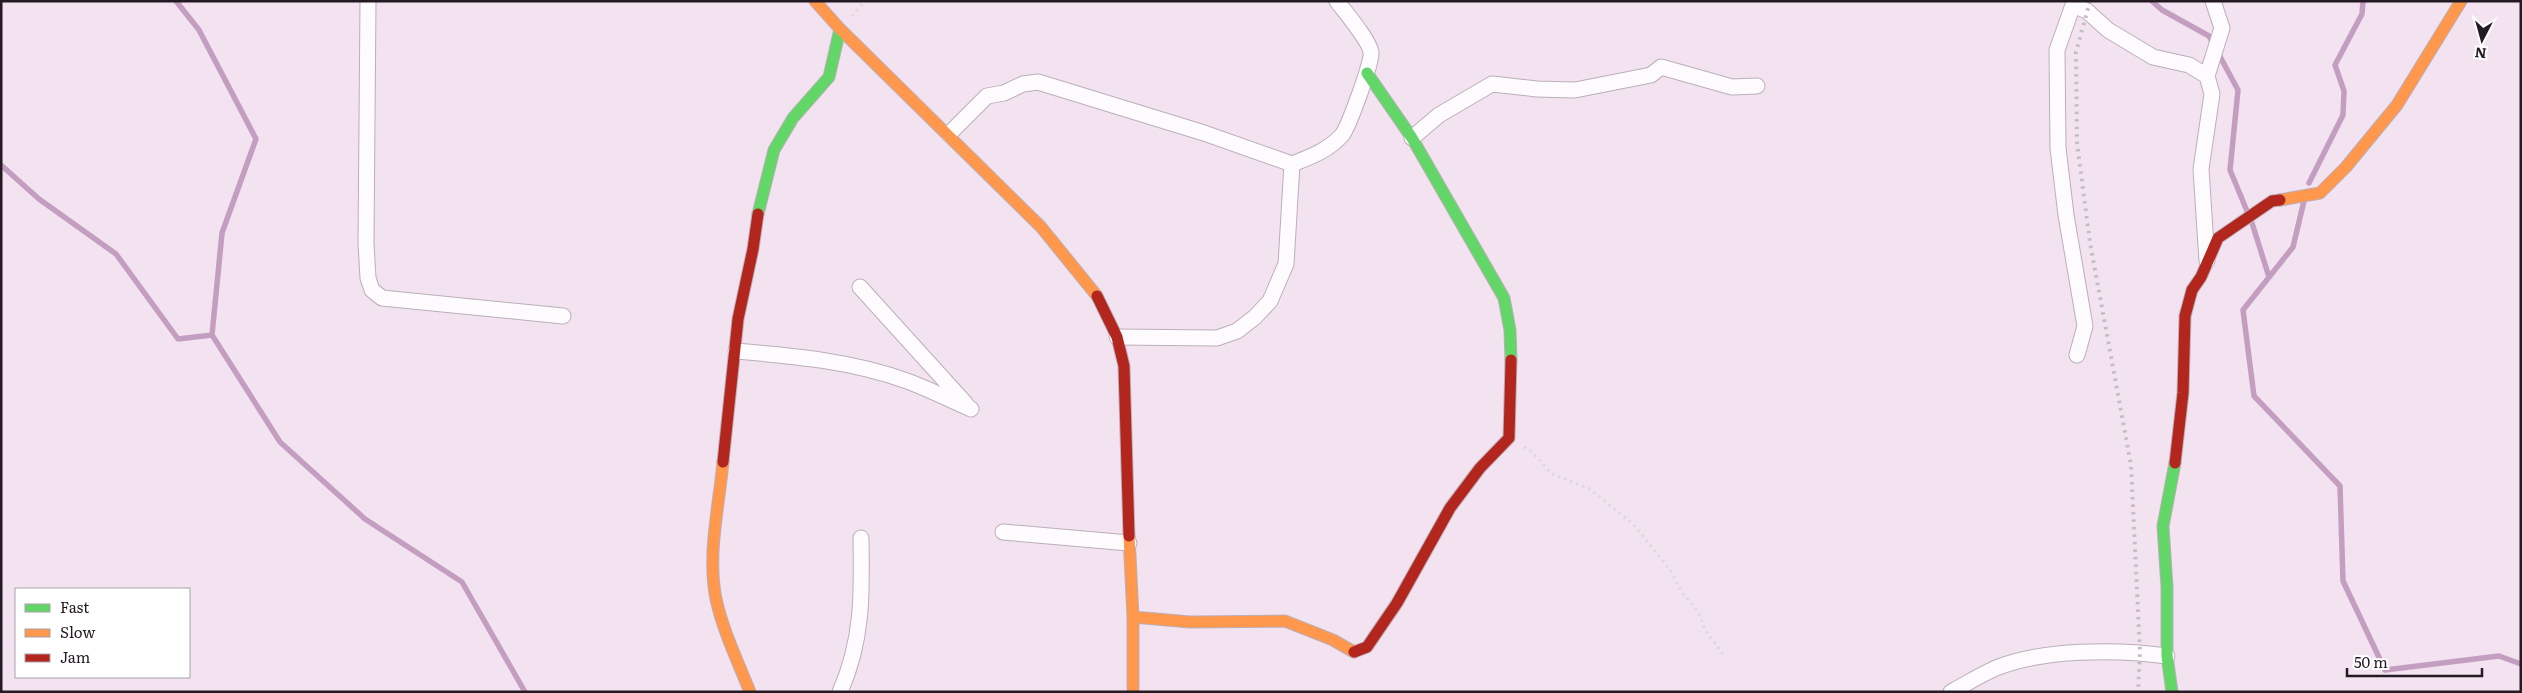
<svg xmlns="http://www.w3.org/2000/svg" width="2522" height="693" font-family="Literata,serif">
<rect width="100%" height="100%" fill="#f3e3f1"/>
<g fill="none" stroke-linecap="round" stroke-linejoin="round">
<path stroke="#c49ec1" stroke-width="5.5" d="M176,1L199,30L256,139L222,233L212,335L280,442L365,519L462,582L525,692
M2152,1L2162,10L2209,36L2238,90L2230,170L2247,211
M1,165L39,199L116,254L178,339L212,335
M2309,183L2343,115L2344,91L2335,65L2362,14L2363,1
M2304,201L2293,247L2243,310L2254,396L2340,486L2343,581L2385,670L2499,656L2521,664
M2252,223L2269,277"/>
<defs>
<path id="street" d="M368,1L366,243L368,278L372,290L382,298L563,316
M2207,76L2222,28L2213,1
M949,134L987,96L1004,93L1023,84L1038,82L1204,133L1292,164C1310,157 1329,150 1342,135C1348,128 1373,61 1371,52C1369,40 1345,12 1337,1
M1412,138L1439,115L1492,84L1537,89L1575,90L1651,75L1661,67L1732,87L1757,86
M860,287L966,404
M1117,337L1217,338L1237,331L1255,317L1270,301L1286,264L1292,164
M736,351C794,356 852,361 907,381C929,389 950,400 971,409
M2077,355L2085,326L2066,215L2058,148L2057,50L2073,5L2087,11L2108,30L2153,57L2189,65L2207,76L2212,94L2201,169L2207,261
M1003,532L1129,543
M840,692C863,640 862,594 861,538
M1951,692C1966,684 1980,675 1996,668C2043,649 2117,649 2167,656"/>
<path id="fast" d="M1367,73L1412,138L1504,298L1510,330L1511,360
M758,214L774,150L793,118L829,77L840,29
M2172,692L2167,656V587L2163,526L2175,463"/>
<path id="slow" d="M815,1L840,29L1041,227L1097,296
M2280,200L2320,193L2346,167L2397,105L2461,1
M723,462C719,506 707,555 716,599C723,631 738,662 750,692
M1129,536L1133,617V692
M1133,617L1190,622L1285,621L1333,640L1354,652"/>
<path id="jam" d="M1097,296L1117,337L1124,366L1129,536
M723,462L738,319L753,249L758,214
M2175,463L2183,393L2185,316L2192,290L2201,277L2218,238L2272,201L2280,200
M1354,652L1367,647L1397,603L1450,508L1480,468L1509,438L1511,360"/>
</defs>
<use href="#street" stroke="#bbafb9" stroke-width="17"/>
<use href="#fast" stroke="#bbafb9" stroke-width="13"/>
<use href="#slow" stroke="#bbafb9" stroke-width="13"/>
<use href="#jam" stroke="#bbafb9" stroke-width="13"/>
<path stroke="#ddd9dd" stroke-width="3" stroke-dasharray="2.5 4" stroke-linecap="butt" d="M852,16L865,1
M1524,447L1532,452L1552,474L1590,489L1633,524L1671,571L1681,591L1699,613L1705,630L1725,657"/>
<use href="#street" stroke="#fdfbfd" stroke-width="15"/>
<use href="#fast" stroke="#63d668" stroke-width="11"/>
<use href="#slow" stroke="#ff974d" stroke-width="11"/>
<use href="#jam" stroke="#b3261e" stroke-width="11"/>
<path stroke="#c2bec1" stroke-width="4" stroke-dasharray="2.5 5" stroke-linecap="butt" d="M2090,1L2076,52L2077,143L2090,243L2131,465L2140,652L2138,692"/>
</g>
<rect width="2522" height="693" fill="none" stroke="#241a23" stroke-width="5"/>
<rect x="15" y="588" width="175" height="90" fill="#ffffff" stroke="#a7a3a7"/>
<rect x="25" y="604" width="25" height="8" fill="#63d668" stroke="#a7a3a7"/>
<text x="60" y="613" font-size="15" fill="#241a23">Fast</text>
<rect x="25" y="629" width="25" height="8" fill="#ff974d" stroke="#a7a3a7"/>
<text x="60" y="638" font-size="15" fill="#241a23">Slow</text>
<rect x="25" y="654" width="25" height="8" fill="#b3261e" stroke="#a7a3a7"/>
<text x="60" y="663" font-size="15" fill="#241a23">Jam</text>
<g transform="translate(2482 40) rotate(186)" stroke="#ffffff" stroke-width="4" paint-order="stroke">
<path d="M0-4L9 19L0 12L-9 19Z" fill="#241a23"/>
<text y="-8" font-size="14" font-weight="bold" text-anchor="middle" fill="#241a23">N</text>
</g>
<path d="M2347 668v8h135v-8" fill="none" stroke="#241a23" stroke-width="2.5"/>
<text x="2354" y="668" font-size="15" fill="#241a23" stroke="#ffffff" stroke-width="4" paint-order="stroke">50 m</text>
</svg>
